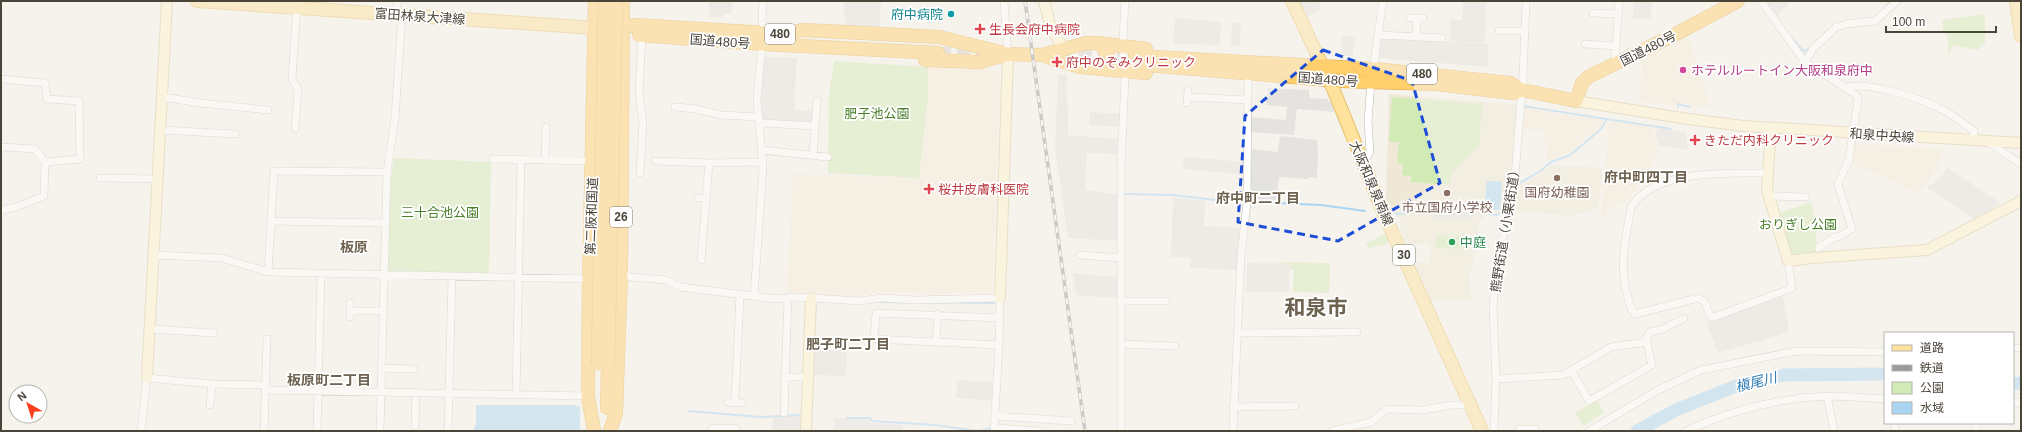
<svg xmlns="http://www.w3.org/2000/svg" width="2022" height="432" font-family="Helvetica,'Noto Sans JP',sans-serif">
<rect width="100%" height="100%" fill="#f6f3ec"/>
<path fill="#f7ead8" d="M1688,35L1709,103L1708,108L1679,103H1677L1676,106L1641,101L1642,59Z
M928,67L1000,71L992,293L934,294L887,292L863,294V296L787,292L793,174L919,178L928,96Z
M1523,108L1604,120V123L1570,152L1550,161L1546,159L1547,141H1543L1544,130L1521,129Z
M1609,121L1655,128L1654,136L1658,149L1657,157L1643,176L1636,191L1601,217Z
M1855,144L1943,149L1937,167L1928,182L1918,193L1850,162Z"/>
<path fill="#e6e2dd" d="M835,418L869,419L870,423L903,425V431H834Z"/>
<path fill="#efe8d6" d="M1389,94L1518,105L1511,184L1503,210L1499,213H1489V215L1483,218L1480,222L1475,255L1469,276L1471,300L1431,301L1415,263H1430V244H1407L1401,232L1400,220L1386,199Z
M1550,165L1602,168L1599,207L1566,218L1565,215L1528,212L1514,208L1516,187L1538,176Z"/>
<path fill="#d2eab5" d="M1985,14V43L1977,50L1952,45L1948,56V38L1943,30L1942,20Z
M834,61L928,67V96L919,178L828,173L829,95Z
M1392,97L1482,104L1479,147C1466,157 1453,168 1448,185L1411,182V176L1402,175L1403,164L1397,163L1399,142H1389Z
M394,158L491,162L489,273L390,271L388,269L390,187Z
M1812,202L1818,252L1792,254L1789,251L1778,213Z
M1386,233L1389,240L1387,244L1369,248L1367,247L1366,244Z
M1437,235L1468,237L1467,249L1436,248Z
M1261,262L1330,263L1329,293L1293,292L1294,270L1290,269L1289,264Z
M1597,400L1604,413L1583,426L1575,413Z"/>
<path fill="#e5e3e0" d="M655,1H733L731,14H723V18L709,17V2Z
M844,1H881L879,28L845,27Z
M1297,1H1320L1319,11L1305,18Z
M1463,1H1486L1485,43L1450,41V19L1462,20Z
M1634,1H1652L1651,19L1633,18Z
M1766,1H1792L1776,17Z
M1175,18L1221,22L1220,45L1173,44Z
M1232,22L1241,23L1240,46L1231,45Z
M1342,36L1355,37L1353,56L1341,55Z
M1379,37L1488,44V67L1377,58Z
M765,57L797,58L794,110L813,111V123L762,121L759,101Z
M1058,75H1067L1068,135L1118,139L1117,154L1087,153L1085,190L1117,194V241L1068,238L1055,148Z
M1267,88L1309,90V98L1327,99L1332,104L1335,112L1297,109L1294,135L1250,132V117L1286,120L1287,107L1266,105Z
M1090,112L1120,114L1119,127L1089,125Z
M1657,128L1686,133L1688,150L1659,146L1656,136Z
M1280,136L1317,140L1318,154L1317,178L1310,177L1308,179L1279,177L1276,202L1250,200L1252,149L1278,152Z
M1184,157L1246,162V175L1183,169Z
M1948,168L1999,202H2001L1989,211L1990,214L1977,221L1927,187L1939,179Z
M1173,197L1205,201L1204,226L1242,228L1238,270L1190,268V258L1171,257Z
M1434,205L1470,208L1469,220L1433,218Z
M1247,263L1289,264V292H1246Z
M1073,273L1117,277L1118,298L1076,295Z
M1783,296L1789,332L1718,353L1707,323Z
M814,349L847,350L846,376L813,375Z
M957,380L993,382L992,401L956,398Z
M803,415L802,431H772L773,417Z"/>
<path fill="#a9d4f2" d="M1487,181L1502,182L1500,210L1484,209Z
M476,405H574L580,407V431H473L476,424Z"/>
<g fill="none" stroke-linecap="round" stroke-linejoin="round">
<path stroke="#a9d4f2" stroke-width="2" d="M1884,9L1891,1
M1792,38L1803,51L1809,49
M1805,55L1807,50
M1523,106L1671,129
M1678,107V104L1690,107
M1516,185L1539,172L1551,162L1568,156L1575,151L1601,129L1607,119
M1125,194L1173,195L1224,201H1245
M1508,200L1510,189
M1250,202L1321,205L1365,211
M1396,214L1409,213
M1489,214L1497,215L1506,210
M876,302L995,303
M689,411L761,417L802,415
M847,418H870L872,421L935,425L977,431L990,429"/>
<path stroke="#a9d4f2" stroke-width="13" d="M2013,384L2021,383
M1637,431L1676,410L1736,386L1784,375L1885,374"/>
<path stroke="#d4d0c8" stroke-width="13" stroke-dasharray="13 6" stroke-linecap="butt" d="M1060,51L1135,56
M938,53L996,56"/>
<defs>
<path id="street" d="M1004,1L1008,54
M1761,1L1805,62L1846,88C1866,80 1925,100 1943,110C1954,116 1965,124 1974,131L1973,140
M1593,13L1618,14
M1410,18H1423
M1499,31H1525
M1378,35L1442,38
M1416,37L1417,18
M1585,44L1616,46
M1805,62L1813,49L1836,27L1846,24L1875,21L1897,1
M1615,64L1619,1
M1373,69L1383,1
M1,79L45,83L47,99L79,101L80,159L45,162
M162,97L200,103L268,110
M1188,97L1247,100
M1187,103L1188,90
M675,107L696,109L721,115L759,117
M760,123L815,126
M295,129L298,90L292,79L297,7L300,1
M161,130L235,134
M1988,142L2021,164
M1,147L35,149L45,162L44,196L16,207L1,210
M761,150L828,157
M813,155L817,101
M493,159L593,161
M545,159L546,127
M655,161L709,163L761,162
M1363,163L1370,152L1368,121L1371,82
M640,173L643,123L639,92L642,35
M1767,173C1727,173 1655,169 1631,207C1626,238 1619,263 1627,294C1629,302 1629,308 1635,314L1698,298L1705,302L1710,316L1714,317L1792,288L1788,261
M100,178L158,179
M1768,196L1806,197
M698,198H706
M272,221L385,223
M1818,248L1835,237L1840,236L1852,229L1838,184L1849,159L1858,100L1857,96L1846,88
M155,255L222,258L268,272L589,279
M1080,255L1121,258
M701,260L709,163
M268,272L274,171L387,172
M621,273L631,277L666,280L681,287L777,299L796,297L859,301L883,298L914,300L1000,298L999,345L994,431
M754,296L763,167L757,100L763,33L762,21L763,1
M1120,301H1166
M350,311H383
M350,317V303
M151,329L214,333
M1238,333L1357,332
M936,342L938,314
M1647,342V337L1650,332L1663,329L1684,318
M1121,344L1175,346
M999,345L874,339L876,313L1000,318
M2013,348H2021
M381,368L414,369
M784,377H808
M1496,379L1563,375L1611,347L1647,342L1652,365L1589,401L1571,370
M266,390L588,396
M516,395L521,159
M1827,396L1834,431
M728,402L742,403
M735,402L740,295
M2013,403L2021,402
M210,405L212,384
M1233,407L1295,406
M784,413L788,298
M995,416L1071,421
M1894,423L1896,431
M415,426L416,392
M994,428L1040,431
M141,431L147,378L212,384L266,385
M264,431L267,339
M317,431L321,273
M380,431L387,172L395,118L402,15L396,10L398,1
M448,431L452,276
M712,431V428H736V431
M1121,431V166L1125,78L1123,40L1125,1
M1233,431L1241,256L1247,203L1248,81
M1332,431L1371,422L1387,409L1423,410L1451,405H1471
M1494,431L1496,379L1493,306L1497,265L1514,189L1523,76L1526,1
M1518,431L1519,429H1535
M1589,431L1658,390L1701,370L1796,351L1885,352
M1686,431C1729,411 1779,398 1827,396C1846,396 1866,398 1885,399
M1976,431V423"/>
<path id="secondary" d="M1044,1L1051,28L1064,49
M1576,101L1688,119L1744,126L2021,143
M1771,128L1767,190L1788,261L1812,258L1927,250L2021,201
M1000,298L1008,54
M147,378L167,1
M806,431L811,298"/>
<path id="primary" d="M197,1L595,28
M1292,1L1334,91L1384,214L1482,431
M2016,1L2021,36"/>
<path id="highway" d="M615,28L635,25L785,34
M777,34L805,30L939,37L1008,54L1042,55L1086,43H1098L1146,49
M639,35L762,44L938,53
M1042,55L1080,67L1146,73
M1135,56L1373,69L1510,83L1522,90L1576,101L1582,83L1588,77L1674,35L1738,1
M925,60L980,62L1008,54
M1134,64L1341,81L1436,84L1513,93L1522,90
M1098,68L1103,65L1108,56L1103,47L1098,43
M607,408L608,364
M594,431L588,396L589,279L595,1
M610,431L616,413L621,273L623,1"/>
</defs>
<use href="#street" stroke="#c2bbae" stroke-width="8"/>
<use href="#secondary" stroke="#d6c79b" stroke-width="12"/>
<use href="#primary" stroke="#e6c16a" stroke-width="14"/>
<use href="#highway" stroke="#e0a43c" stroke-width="14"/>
<use href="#street" stroke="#fff" stroke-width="7"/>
<use href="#secondary" stroke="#fff3cd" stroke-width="10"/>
<use href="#primary" stroke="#ffe39c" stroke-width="12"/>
<use href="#highway" stroke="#ffcf6e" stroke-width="13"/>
<defs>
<path id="rail" d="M1025,1L1085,431"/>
</defs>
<use href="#rail" stroke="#9a9a9a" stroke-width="3.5"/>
<use href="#rail" stroke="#fff" stroke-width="2" stroke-dasharray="6" stroke-linecap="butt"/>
<defs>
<path id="highway-bridge" d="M598,364L605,1
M608,364L616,1"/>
</defs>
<use href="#highway-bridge" stroke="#e0a43c" stroke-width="14" stroke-linecap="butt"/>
<use href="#highway-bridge" stroke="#ffcf6e" stroke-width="13"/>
</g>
<path d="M0 0H2022V432H0ZM1323,50L1412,81L1440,183L1338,241L1238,222L1245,116Z" fill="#f6f3ec" fill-opacity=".55" fill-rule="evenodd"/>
<path fill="none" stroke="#1d4ed8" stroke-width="3" stroke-dasharray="8 5" stroke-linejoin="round" d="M1323,50L1412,81L1440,183L1338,241L1238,222L1245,116Z"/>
<circle fill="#0f9aa8" stroke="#fff" stroke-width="1.5" cx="951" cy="14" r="4"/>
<g fill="#e0444e" stroke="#fff" stroke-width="1.5">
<path d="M978 23h4v4h4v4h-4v4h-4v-4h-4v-4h4z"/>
<path d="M1055 56h4v4h4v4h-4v4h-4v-4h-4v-4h4z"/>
<path d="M1693 134h4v4h4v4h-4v4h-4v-4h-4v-4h4z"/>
<path d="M927 183h4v4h4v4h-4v4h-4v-4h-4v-4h4z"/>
</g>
<circle fill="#d1479c" stroke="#fff" stroke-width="1.5" cx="1683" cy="70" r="4"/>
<g fill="#8d6e63" stroke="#fff" stroke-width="1.5">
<circle cx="1557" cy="178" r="4"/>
<circle cx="1447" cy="193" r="4"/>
</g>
<circle fill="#2e9e5b" stroke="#fff" stroke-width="1.5" cx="1452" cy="242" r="4"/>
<g text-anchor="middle" stroke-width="3.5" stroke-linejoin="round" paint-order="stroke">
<g fill="#fff" stroke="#817c74" stroke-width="1">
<rect x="765" y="24" width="30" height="20" rx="3"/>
<rect x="1407" y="64" width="30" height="20" rx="3"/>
<rect x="610" y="207" width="22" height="20" rx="3"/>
<rect x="1393" y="245" width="22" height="20" rx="3"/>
</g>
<g font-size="12" font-weight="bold" fill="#4b4439">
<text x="780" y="38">480</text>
<text x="1422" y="78">480</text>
<text x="621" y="221">26</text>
<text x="1404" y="259">30</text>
</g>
<g font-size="13" fill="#0d838f" stroke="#fff" text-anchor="end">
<text x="943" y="19">府中病院</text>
</g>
<g font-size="13" fill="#4b4439" stroke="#fff">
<text transform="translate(420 16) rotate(4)" y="5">富田林泉大津線</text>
<text transform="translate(720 41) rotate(4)" y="5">国道480号</text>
<text transform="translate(1648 48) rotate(-27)" y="5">国道480号</text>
<text transform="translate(1328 79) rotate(4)" y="5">国道480号</text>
<text transform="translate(1882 135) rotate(4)" y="5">和泉中央線</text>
<text transform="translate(1372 183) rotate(67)" y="5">大阪和泉泉南線</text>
<text transform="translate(591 216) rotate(-88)" y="5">第二阪和国道</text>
<text transform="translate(1505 228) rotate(-81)" y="5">熊野街道（小栗街道）</text>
</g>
<g font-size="13" fill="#be3a42" stroke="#fff" text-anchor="start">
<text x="989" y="34">生長会府中病院</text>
<text x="1066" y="67">府中のぞみクリニック</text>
<text x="1704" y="145">きただ内科クリニック</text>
<text x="938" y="194">桜井皮膚科医院</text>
</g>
<g font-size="13" fill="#b23c85" stroke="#fff" text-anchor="start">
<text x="1691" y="75">ホテルルートイン大阪和泉府中</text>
</g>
<g font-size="13" fill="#4a7f2a" stroke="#fff">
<text x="877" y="118">肥子池公園</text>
<text x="440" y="217">三十合池公園</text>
<text x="1798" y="229">おりぎし公園</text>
</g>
<g font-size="13" fill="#785e54" stroke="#fff">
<text x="1557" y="197">国府幼稚園</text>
<text x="1447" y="212">市立国府小学校</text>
</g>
<g font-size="13" fill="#27864d" stroke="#fff" text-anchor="start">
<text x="1460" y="247">中庭</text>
</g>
<g font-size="14" font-weight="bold" fill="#6e6250" stroke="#fff">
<text x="1646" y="182">府中町四丁目</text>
<text x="1258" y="203">府中町二丁目</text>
<text x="354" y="252">板原</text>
<text x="848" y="349">肥子町二丁目</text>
<text x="329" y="385">板原町二丁目</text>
</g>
<g font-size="14" font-style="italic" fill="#2e7ab2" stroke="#fff">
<text transform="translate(1756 382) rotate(-14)" y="5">槇尾川</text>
</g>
<g font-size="21" font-weight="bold" fill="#6e6250" stroke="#fff">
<text x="1316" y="315">和泉市</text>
</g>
</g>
<rect width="2022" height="432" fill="none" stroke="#4b4439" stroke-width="4"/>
<rect x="1884" y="332" width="130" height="92" fill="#ffffff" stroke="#b7b4b0"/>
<rect x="1892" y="345" width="20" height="6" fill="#ffe39c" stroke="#b7b4b0"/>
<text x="1920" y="352" font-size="12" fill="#4b4439">道路</text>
<rect x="1892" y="365" width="20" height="6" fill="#9a9a9a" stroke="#b7b4b0"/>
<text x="1920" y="372" font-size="12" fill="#4b4439">鉄道</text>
<rect x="1892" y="382" width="20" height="12" fill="#d2eab5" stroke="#b7b4b0"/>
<text x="1920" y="392" font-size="12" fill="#4b4439">公園</text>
<rect x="1892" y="402" width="20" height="12" fill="#a9d4f2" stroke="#b7b4b0"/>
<text x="1920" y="412" font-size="12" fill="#4b4439">水域</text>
<g transform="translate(28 404) rotate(321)"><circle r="19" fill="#ffffff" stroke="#b7b4b0"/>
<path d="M0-3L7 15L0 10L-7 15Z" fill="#fc3f1d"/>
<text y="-6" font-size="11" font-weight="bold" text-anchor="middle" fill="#4b4439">N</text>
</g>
<path d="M1886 26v6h110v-6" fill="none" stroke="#4b4439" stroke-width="2"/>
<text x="1892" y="26" font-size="12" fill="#4b4439" stroke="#ffffff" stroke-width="3" paint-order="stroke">100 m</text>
</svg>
